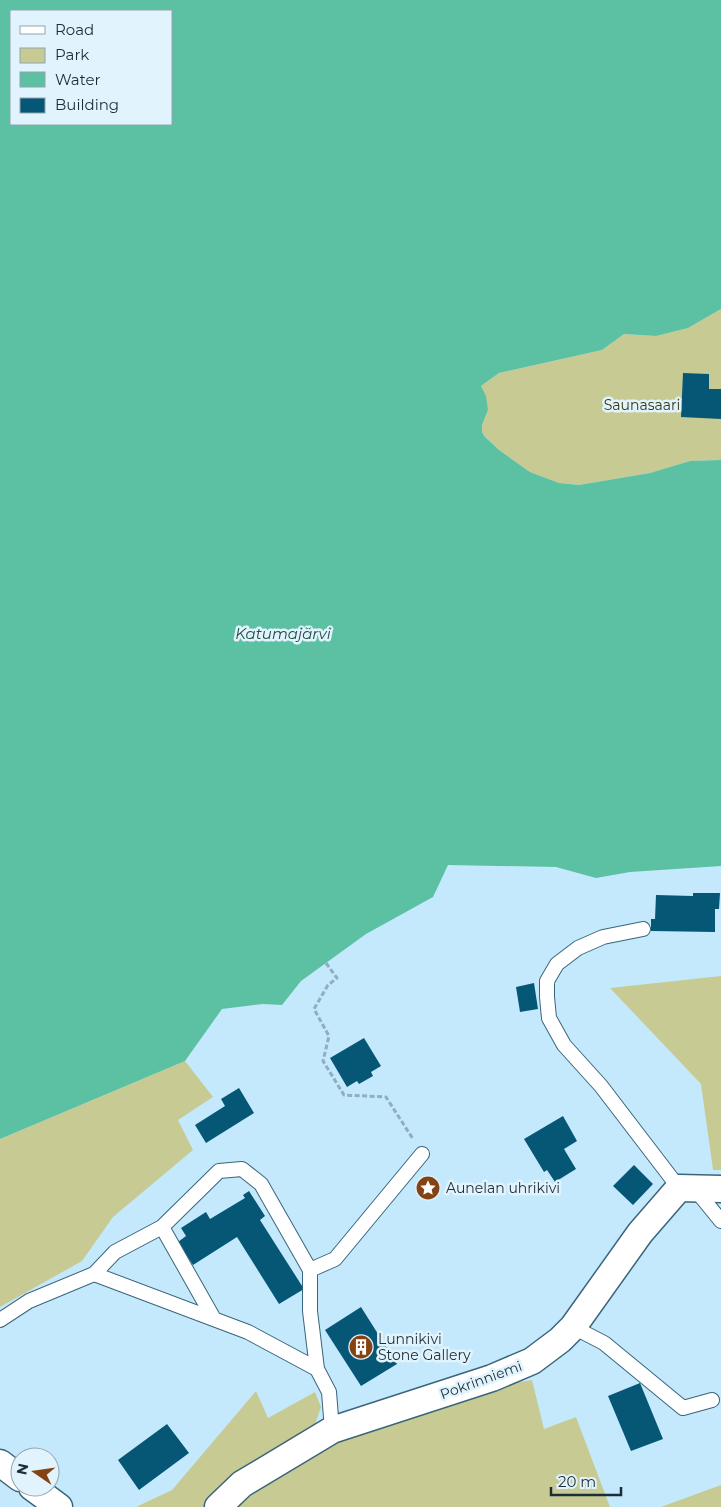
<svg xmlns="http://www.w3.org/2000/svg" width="721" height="1507" font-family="Montserrat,sans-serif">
<rect width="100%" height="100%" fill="#c4e9fd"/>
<path fill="#c7cb93" d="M721,309V460L690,461L650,473L579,485L559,483L530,472L499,450L485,437L482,432V425L488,410L481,386L499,373L602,350L624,334L656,336L688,328Z
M721,976V1170H713L701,1084L610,988Z
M185,1061L213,1097L178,1120L193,1150L113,1217L82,1261L0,1307V1139Z
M532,1380L544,1429L576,1417L610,1507H238L252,1495L341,1438L501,1385Z
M256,1391L268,1418L315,1392L321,1407L313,1431L266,1457L203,1507H136L172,1490Z
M721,1485V1507H661Z"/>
<path fill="#5bc1a2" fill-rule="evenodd" d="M0,0H721V309L688,328L656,336L624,334L602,350L499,373L481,386L486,396L488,410L482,425V432L485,437L499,450L530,472L559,483L579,485L650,473L690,461L721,460V866L630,872L596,878L556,867L448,865L433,897L366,934L301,981L282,1005L263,1004L222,1009L185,1061L0,1139ZM11,11H171V124H11Z"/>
<path fill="#065776" d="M683,373L709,374V389H721V419L681,417Z
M693,893H720L719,909H715V932L651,931V919H655L656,895L693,896Z
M534,983L538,1009L520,1012L516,987Z
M364,1038L381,1066L371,1072L373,1076L359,1084L357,1081L347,1087L330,1058Z
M239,1088L254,1113L206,1143L195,1125L225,1106L221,1099Z
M563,1116L577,1141L564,1149L576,1169L555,1182L547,1170L544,1172L524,1139Z
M634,1165L653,1184L633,1205L613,1186Z
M249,1191L265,1216L260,1220L304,1289L279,1304L237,1237L193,1265L178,1242L186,1236L181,1228L206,1212L210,1219L245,1198L243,1195Z
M361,1307L397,1364L361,1386L325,1330Z
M640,1383L663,1439L631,1451L608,1396Z
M167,1424L189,1453L139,1490L118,1460Z"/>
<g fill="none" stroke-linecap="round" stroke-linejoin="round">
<defs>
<path id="lane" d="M643,929L603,937L578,948L557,964L547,981V997L549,1018L564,1045L601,1086L679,1188
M695,1189L721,1221
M162,1227L214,1319
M310,1270L335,1259L422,1154
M94,1274L115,1252L162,1227L219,1171L242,1169L261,1184L310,1270V1311L317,1369
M0,1320L29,1301L94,1274L248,1332L317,1369L329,1392L332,1430
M573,1327L604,1343L683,1408L712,1400"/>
<path id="street" d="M0,1463L20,1478
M32,1487L59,1507
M218,1507L242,1484L332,1430L492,1378L532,1361L560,1340L573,1327L640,1233L679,1188L721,1189"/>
</defs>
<use href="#lane" stroke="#3a657a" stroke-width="16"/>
<use href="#street" stroke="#3a657a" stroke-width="29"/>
<path stroke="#8faebf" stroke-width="3" stroke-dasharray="5 2.5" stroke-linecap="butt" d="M326,963L337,978L328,985L314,1009L329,1036L323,1061L344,1095L386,1097L413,1139"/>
<use href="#lane" stroke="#fff" stroke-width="14"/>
<use href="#street" stroke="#fff" stroke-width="26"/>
</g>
<defs>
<symbol id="sight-disc" viewBox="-11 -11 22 22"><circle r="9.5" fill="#854313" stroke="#e1f3fd"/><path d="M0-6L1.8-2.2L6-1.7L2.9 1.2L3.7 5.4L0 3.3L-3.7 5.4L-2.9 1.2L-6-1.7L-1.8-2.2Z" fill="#fff"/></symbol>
<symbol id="building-disc" viewBox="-11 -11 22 22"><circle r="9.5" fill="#854313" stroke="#e1f3fd"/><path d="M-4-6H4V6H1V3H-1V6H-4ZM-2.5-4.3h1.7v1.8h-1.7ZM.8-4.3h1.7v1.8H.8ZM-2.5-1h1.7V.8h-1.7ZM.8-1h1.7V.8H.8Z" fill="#fff"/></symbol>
</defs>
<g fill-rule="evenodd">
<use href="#sight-disc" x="414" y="1174" width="28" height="28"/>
<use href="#building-disc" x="347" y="1333" width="28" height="28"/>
</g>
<g text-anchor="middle" stroke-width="5" stroke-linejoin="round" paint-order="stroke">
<g font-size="14" fill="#363714" stroke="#e1f3fd">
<text x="642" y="410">Saunasaari</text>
</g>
<g font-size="14" fill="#1b2e37" stroke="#e1f3fd" text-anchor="start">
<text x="446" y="1193">Aunelan uhrikivi</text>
<text x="378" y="1344">Lunnikivi<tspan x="378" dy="16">Stone Gallery</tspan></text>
</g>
<g font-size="14" fill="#1b2e37" stroke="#e1f3fd">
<text transform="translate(481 1380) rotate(-20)" y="5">Pokrinniemi</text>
</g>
<g font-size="15" font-style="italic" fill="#224e40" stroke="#e1f3fd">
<text x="283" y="639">Katumajärvi</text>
</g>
</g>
<rect x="10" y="10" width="162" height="115" fill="#e1f3fd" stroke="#92a4ae"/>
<rect x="20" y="26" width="25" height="8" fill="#ffffff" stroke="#92a4ae"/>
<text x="55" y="35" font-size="15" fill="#1b2e37">Road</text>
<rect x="20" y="48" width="25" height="15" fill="#c7cb93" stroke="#92a4ae"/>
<text x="55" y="60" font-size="15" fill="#1b2e37">Park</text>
<rect x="20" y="72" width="25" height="15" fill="#5bc1a2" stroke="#92a4ae"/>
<text x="55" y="85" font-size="15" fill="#1b2e37">Water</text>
<rect x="20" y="98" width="25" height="15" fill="#065776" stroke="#92a4ae"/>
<text x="55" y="110" font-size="15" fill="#1b2e37">Building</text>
<g transform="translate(35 1472) rotate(283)"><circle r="24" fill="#e1f3fd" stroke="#92a4ae"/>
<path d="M0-4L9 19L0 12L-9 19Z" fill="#854313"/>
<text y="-8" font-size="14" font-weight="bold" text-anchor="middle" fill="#1b2e37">N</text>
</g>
<path d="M551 1487v8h70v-8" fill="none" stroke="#1b2e37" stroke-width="2.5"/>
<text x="558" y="1487" font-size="15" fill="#1b2e37" stroke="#e1f3fd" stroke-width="4" paint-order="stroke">20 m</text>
</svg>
